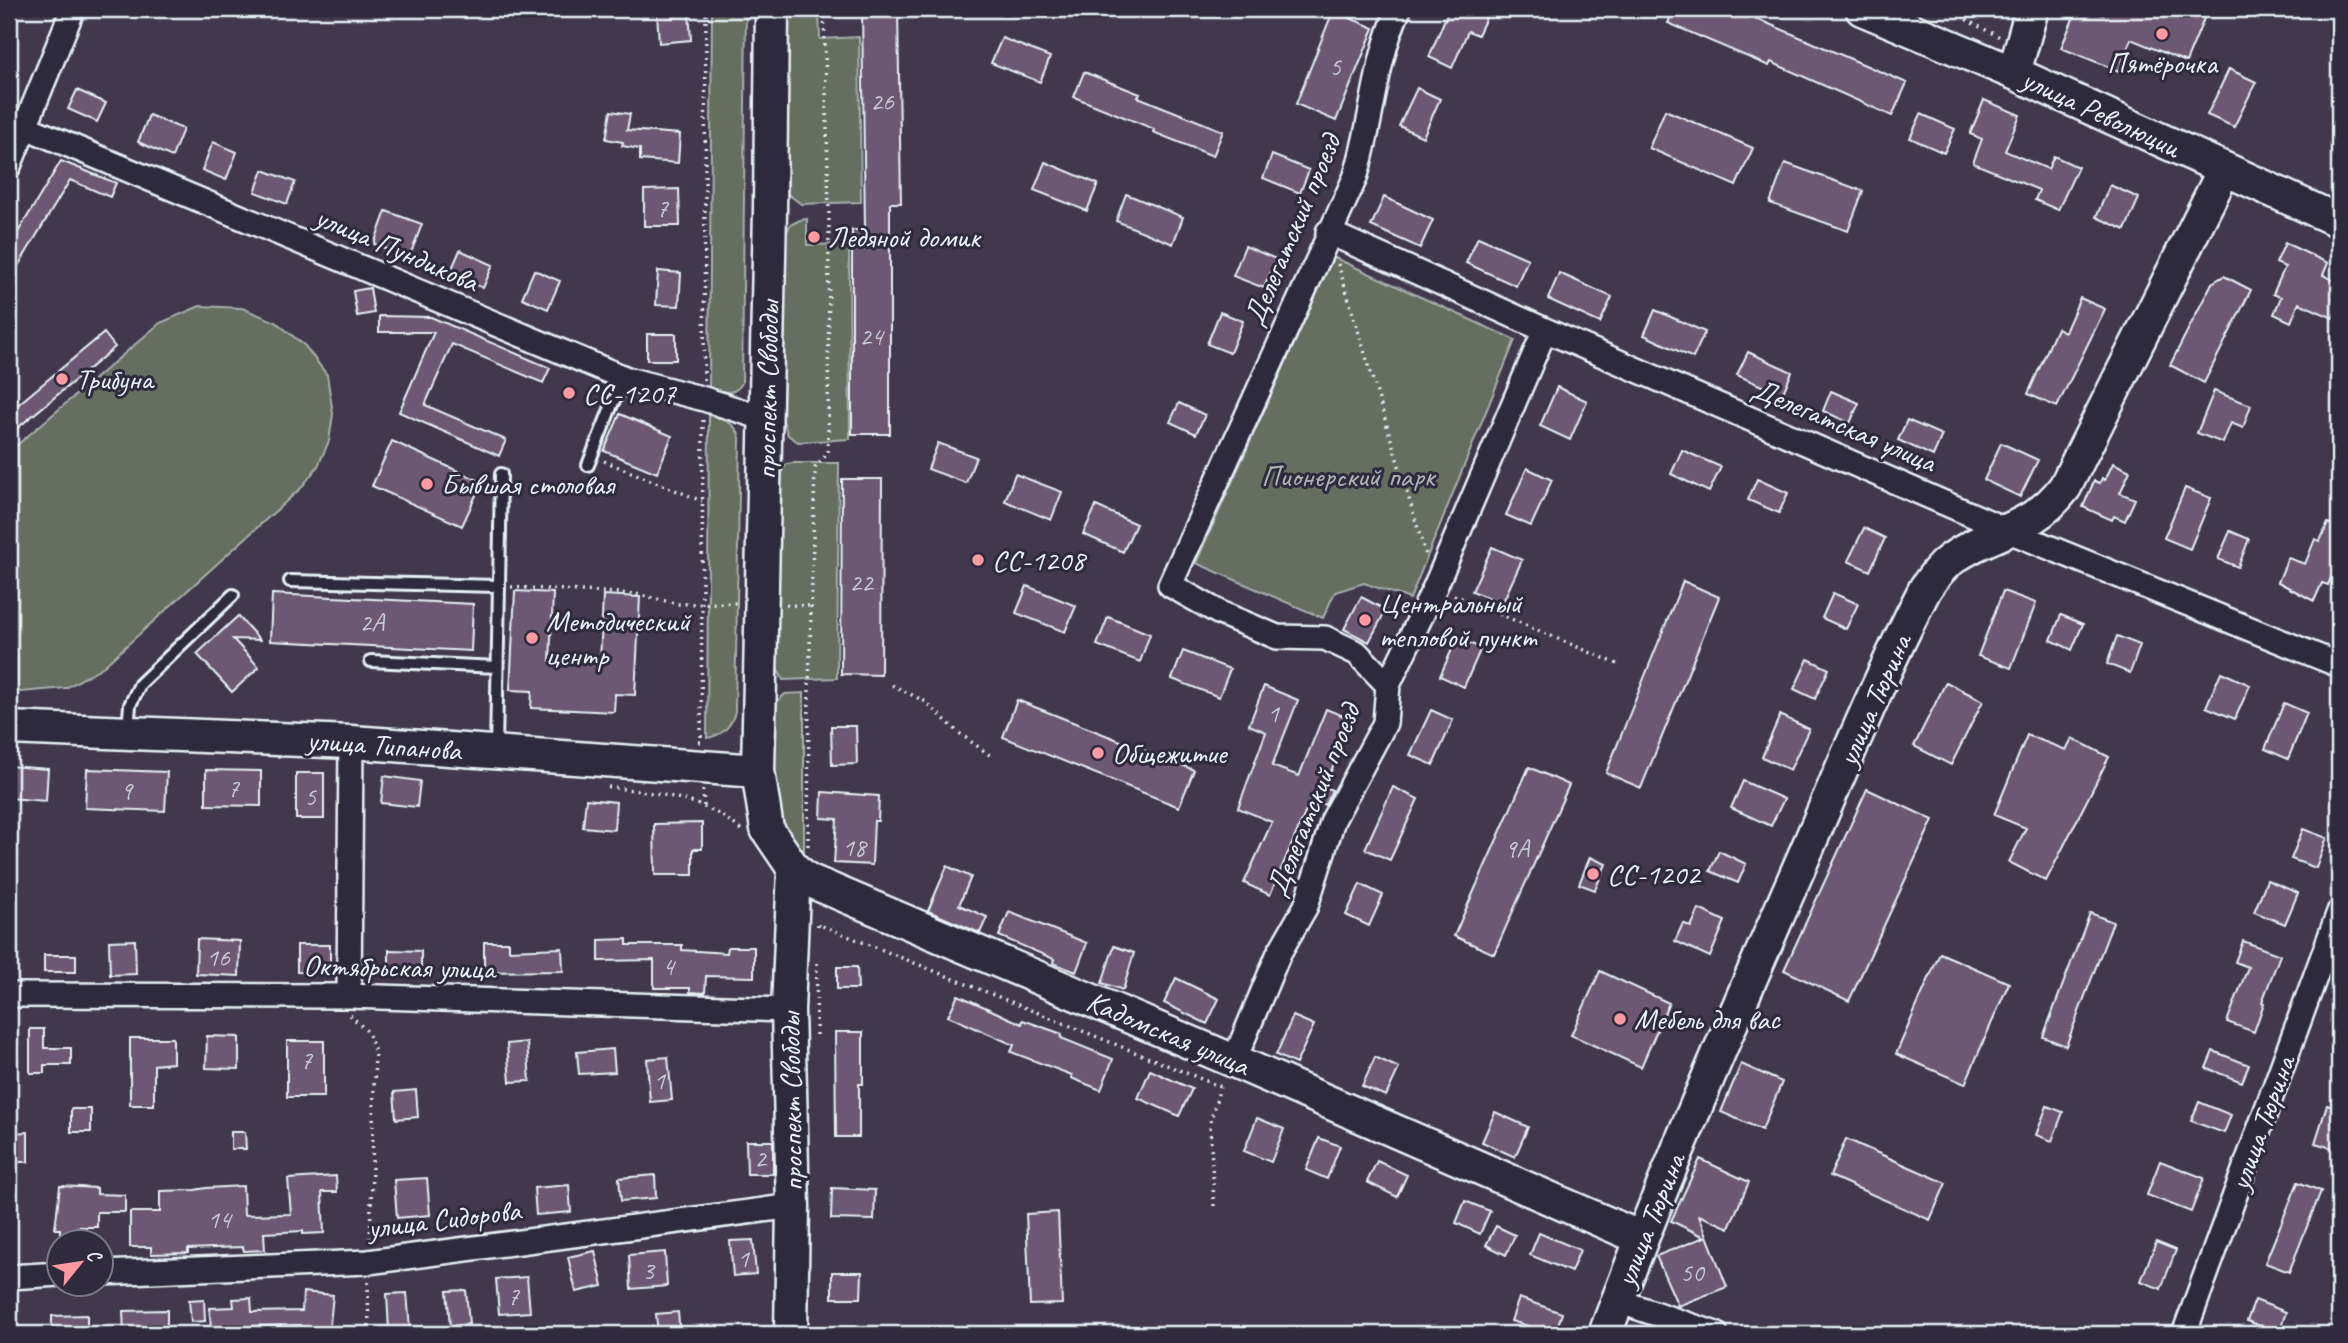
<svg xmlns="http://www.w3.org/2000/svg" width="2348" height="1343" font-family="Caveat,sans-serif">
<rect width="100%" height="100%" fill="#41384d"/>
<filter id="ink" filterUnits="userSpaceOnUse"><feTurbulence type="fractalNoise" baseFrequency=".0143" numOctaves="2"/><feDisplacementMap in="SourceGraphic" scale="14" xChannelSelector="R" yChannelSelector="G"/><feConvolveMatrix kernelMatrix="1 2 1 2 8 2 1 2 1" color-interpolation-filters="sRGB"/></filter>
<g filter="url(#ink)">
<path fill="#666e61" stroke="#a7b0ac" stroke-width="2" d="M712,9H746L742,383C734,397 722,391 709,388Z
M787,9H819L820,39L859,37L861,202L801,204L788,194Z
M807,219V245L849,244L850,439L798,442L788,435L783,421L786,234L790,225L800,220Z
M1333,257L1515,340L1410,599L1364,583L1335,592L1323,618L1196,563Z
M200,306L242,308L276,322L305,346L327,375L333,414L329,441L318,466L301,488L104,666L66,688L21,692L9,689V452L160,323Z
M709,415C724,420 736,422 740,438L735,711C732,726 722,736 707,738Z
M793,463H839L837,678L783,680L775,664L780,473L787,464Z
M804,693V859L780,819L774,786L776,703L785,694Z"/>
<path fill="#6c5972" stroke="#e8f1f8" stroke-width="2" d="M862,9H898L901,203H890V434H852V230H865Z
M1449,9H1490L1478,35L1468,31L1452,68L1429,57Z
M1674,9H1734L1907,83L1892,116L1771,62L1769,66L1668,23Z
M2077,9H2089L2103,15L2106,9H2208L2186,62L2131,39L2119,71L2061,48Z
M689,10L691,40L659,43L657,13Z
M1333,11L1374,28L1336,121L1296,104Z
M1002,38L1050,57L1040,82L991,63Z
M2229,69L2256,82L2234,127L2207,115Z
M1084,72L1140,94L1138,97L1223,131L1213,156L1153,132L1154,129L1074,97Z
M1417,88L1440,99L1423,137L1399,126Z
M77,90L106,103L97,122L68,109Z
M1984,100L2020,115L2005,151L2048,169L2054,156L2078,167L2058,210L2035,200L2039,190L1973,163L1982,139L1970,134Z
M1665,110L1753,148L1736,186L1649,148Z
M611,111L630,114L627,130L680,134L678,163L640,160V149L622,146L623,142L606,139Z
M1921,114L1955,129L1944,153L1910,138Z
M149,115L183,129L172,157L138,142Z
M213,142L237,152L226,180L202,170Z
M1272,155L1309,170L1300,193L1263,178Z
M61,161L116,183L110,197L70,180L9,281V247Z
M1045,162L1098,184L1087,211L1034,190Z
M1785,163L1863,191L1848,231L1770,203Z
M263,170L295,182L287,204L255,192Z
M2110,185L2139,198L2125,230L2096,217Z
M679,189L680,226H644V190Z
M1126,194L1183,217L1173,244L1116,221Z
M1384,197L1433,220L1420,248L1371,226Z
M386,211L422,224L409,258L374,244Z
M1478,237L1528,259L1516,286L1466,263Z
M2285,243L2328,263L2323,275L2339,283L2333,299L2339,302L2333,318L2299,303L2291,322L2274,314L2281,297L2273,294L2285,267L2276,263Z
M1245,246L1276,259L1264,288L1233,276Z
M460,250L493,265L483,288L450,273Z
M534,270L560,281L548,309L522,298Z
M658,271L681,273L679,306L656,305Z
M1559,273L1612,297L1600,323L1548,299Z
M2224,276L2251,290L2204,383L2170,365L2212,283Z
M370,288L374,313L357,316L353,291Z
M2080,298L2105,309L2057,407L2028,394L2057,328L2065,332Z
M1655,310L1705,332L1693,358L1644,335Z
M1220,312L1243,321L1230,353L1207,344Z
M379,316L431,317L550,368L543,383L452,344L425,405L506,440L499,456L399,412L434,332H379Z
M104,333L115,347L9,435V412Z
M647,334H676V360H647Z
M1748,352L1792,372L1782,395L1737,375Z
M1557,387L1587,401L1570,440L1540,426Z
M1831,391L1859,403L1850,423L1823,411Z
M2214,391L2251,405L2243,428L2231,423L2223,443L2197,433Z
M1179,403L1205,415L1196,434L1170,422Z
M620,414L672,436L657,473L604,451Z
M1907,420L1942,435L1933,456L1898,440Z
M392,441L482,482L462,526L372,486Z
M938,443L976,457L966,483L928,469Z
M2001,443L2038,460L2020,497L1984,480Z
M1682,450L1721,467L1709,492L1671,474Z
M2113,463L2130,471L2120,493L2135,499L2125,521L2114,516L2112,520L2083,507L2094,481L2100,483L2102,478L2105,480Z
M1527,468L1552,480L1531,526L1506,515Z
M1015,474L1062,492L1051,520L1005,501Z
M842,479H882L881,675L841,674Z
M1757,479L1788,493L1779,513L1748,500Z
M2185,488L2211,498L2190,549L2164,538Z
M1096,506L1136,524L1123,552L1083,534Z
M2328,523L2339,528V558L2328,585L2322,583L2314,601L2278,582L2288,558L2305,564L2315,539L2320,541Z
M1864,528L1885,538L1870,571L1848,561Z
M2230,531L2249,539L2238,567L2218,559Z
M1492,547L1522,560L1502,604L1472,591Z
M1683,581L1719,597L1641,788L1606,773Z
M1027,586L1076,606L1065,632L1016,613Z
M515,591L553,593L550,661L600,663L603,595L640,597L635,695L615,694L614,712L531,708L532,691L510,690Z
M2003,591L2036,603L2011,668L1978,656Z
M1833,593L1858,604L1846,629L1822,618Z
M272,594L473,604L471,651L270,641Z
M1361,597L1386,610L1369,642L1344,629Z
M2061,615L2083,624L2072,650L2051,640Z
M238,616L260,640L233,639L259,667L232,692L197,654Z
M1108,617L1150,634L1140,662L1097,645Z
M2117,636L2140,645L2130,673L2107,664Z
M1457,638L1481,648L1464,687L1440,676Z
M1183,651L1230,669L1219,697L1172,679Z
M1808,659L1829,669L1815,699L1794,689Z
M2221,672L2250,685L2235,719L2206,707Z
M1946,682L1983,701L1951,765L1914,746Z
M1264,686L1298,700L1272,766L1299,776L1326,709L1351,719L1325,787L1332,790L1326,803L1325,805L1311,799L1270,895L1244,883L1272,822L1238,808L1266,732L1249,725Z
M1017,700L1194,770L1179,807L1003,737Z
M2284,703L2307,713L2288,759L2265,749Z
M1431,710L1453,720L1433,765L1410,755Z
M1780,715L1809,729L1790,770L1762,757Z
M831,726H856L857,764L832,765Z
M2027,735L2066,750L2072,738L2109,757L2046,881L2009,862L2026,828L1994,815Z
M9,766L48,769L46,801L9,798Z
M1529,767L1569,785L1494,954L1454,936Z
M87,769L167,772L165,811L85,808Z
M206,770L261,771V806L206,805Z
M296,773H324V819H296Z
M384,776L420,781L417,807L381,803Z
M1743,781L1784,799L1771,826L1731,808Z
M1393,787L1418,799L1390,860L1365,849Z
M1867,789L1933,820L1849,1001L1784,970Z
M822,792L879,796L878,821H874L872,865L834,863L837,819L821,818Z
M586,799L616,802L614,830L583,827Z
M702,823V849H693V875H655L654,824Z
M2303,829L2327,838L2316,868L2291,859Z
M1719,851L1746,864L1738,883L1710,871Z
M1590,857L1606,864L1595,890L1579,884Z
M947,866L971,877L959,905L987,917L980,933L928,911Z
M2267,880L2298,893L2285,924L2254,912Z
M1360,884L1383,895L1369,926L1346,915Z
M1699,909L1725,921L1710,957L1675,941L1683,923L1691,927Z
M1009,912L1087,943L1076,972L1053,963L1054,959L999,936Z
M2090,913L2113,922L2066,1046L2043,1037Z
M197,939L240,941L239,976L196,974Z
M627,939V945H682V950L727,953L728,947H754V977L706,976L705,993L690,992V988H654V960L599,961V940Z
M135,940L136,974L110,975L109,941Z
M2243,941L2280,955L2262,1002L2264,1003L2254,1032L2227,1022L2248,967L2235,962Z
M484,942H509V950L562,948L563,971L484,972Z
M297,945H330V973L297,972Z
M1114,946L1134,953L1123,990L1102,983Z
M389,950L421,951V975L389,974Z
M1940,953L2009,983L1965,1084L1896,1054Z
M44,955H76V972H44Z
M837,967H857L858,989H837Z
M1600,971L1669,1003L1641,1067L1571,1035Z
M1176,978L1219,999L1207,1024L1164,1003Z
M958,995L1022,1024L1023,1020L1062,1034L1061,1038L1113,1059L1101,1090L1071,1078L1072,1075L1011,1052L1014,1045L948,1016Z
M1293,1016L1314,1025L1296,1064L1276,1055Z
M30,1029H44V1048H71V1065H44V1073H30Z
M835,1032H863V1084H859V1137H836Z
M207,1036L239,1037V1069L206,1068Z
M130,1038H173V1063L154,1065V1105H130Z
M287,1041H324V1097H287Z
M527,1042L530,1081L510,1082L507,1044Z
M613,1049L615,1072L579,1074L577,1052Z
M2213,1051L2249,1065L2242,1082L2206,1068Z
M668,1057L672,1100L650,1102L647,1059Z
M1375,1057L1399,1068L1386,1096L1362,1086Z
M1741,1064L1782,1082L1762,1130L1721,1112Z
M1150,1070L1192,1089L1179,1116L1138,1098Z
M416,1090L418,1117L396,1119L394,1092Z
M2199,1102L2231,1115L2224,1133L2191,1121Z
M2327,1105L2339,1109V1150L2315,1143Z
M2047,1106L2063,1112L2052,1141L2036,1135Z
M71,1109H91V1132H71Z
M1495,1112L1528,1127L1515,1157L1482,1142Z
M1257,1118L1284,1129L1271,1162L1244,1151Z
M28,1132V1162H9V1133Z
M231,1132H245L246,1149H231Z
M1319,1138L1340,1146L1327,1179L1306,1170Z
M1846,1139L1946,1183L1930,1220L1830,1176Z
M746,1141H773V1174H747Z
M1700,1159L1749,1182L1729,1228L1699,1215L1727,1287L1678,1306L1656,1256L1705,1237L1671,1221Z
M1377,1161L1407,1175L1397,1197L1367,1182Z
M2160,1161L2204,1178L2191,1212L2147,1195Z
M655,1175L656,1198L621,1201L619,1178Z
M336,1176L337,1192H322L324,1233L303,1234V1231L264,1233L265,1250L244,1251L243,1247L188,1249V1253L151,1254V1247H130V1212H160V1191L195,1190L206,1188L243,1186L244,1215L291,1214L288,1179Z
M427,1178L430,1215L397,1218L394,1180Z
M2298,1182L2321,1191L2289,1272L2265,1263Z
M569,1185L571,1212L536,1215L534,1188Z
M60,1186L97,1188V1194L125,1195V1212H97V1227H77L76,1241L60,1240V1229H55Z
M832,1188L875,1190L874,1220L831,1219Z
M1465,1201L1490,1211L1480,1234L1456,1223Z
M1058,1212L1062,1304L1030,1305L1026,1214Z
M1496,1226L1515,1235L1506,1255L1486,1245Z
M1539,1233L1580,1250L1571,1272L1530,1255Z
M753,1240L756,1274L733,1276L730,1241Z
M2156,1242L2176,1250L2161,1289L2141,1281Z
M595,1251L603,1286L576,1292L568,1257Z
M665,1252L667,1286L631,1289L629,1255Z
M832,1272H862L861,1298H832Z
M527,1277L530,1312L499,1314L496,1279Z
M466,1290L469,1324L450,1326L447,1291Z
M303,1292L333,1295L329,1334H299L300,1325L253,1326V1332L211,1334L210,1308L234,1307L233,1299L251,1298L252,1312L302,1311Z
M407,1293L410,1329L389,1331L387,1294Z
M1519,1298L1562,1313L1555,1334L1511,1321Z
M204,1299L205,1321L191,1322L189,1300Z
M2255,1300L2286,1312L2279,1333L2247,1321Z
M167,1310V1334H124L123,1311Z
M678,1312L680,1334H658L656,1314Z
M87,1315V1334H52V1316Z"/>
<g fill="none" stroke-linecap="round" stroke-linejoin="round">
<defs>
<path id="lane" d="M588,465L613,402L627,379
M290,581L498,586
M371,661L497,667
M128,730L130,705L140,684L233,595
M496,750L501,474"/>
<path id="street" d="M9,120L627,379L704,399L766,419
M9,166L73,9
M1328,232L1545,330L2009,531L2339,665
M1388,685L1357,653L1325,638L1277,637L1220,613L1170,585L1355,178C1373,122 1374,63 1399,9
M9,995L349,996L788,1010
M349,996L351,742
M1234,1061L1279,953L1306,906L1333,820L1385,723L1388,685L1435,587L1545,330
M102,1273L368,1262L793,1206
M9,1277L60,1274
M1618,1301L1716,1334
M2184,1334L2339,912"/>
<path id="secondary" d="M772,9L770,210L758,771L767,829L794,869L808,880L1234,1061L1641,1238
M1862,9L2014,73L2339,221
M2014,73L2032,9
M9,728L351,742L758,771
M791,1334L793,1206L788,1010L794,869
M1605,1334C1664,1177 1731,1023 1798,870C1839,776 1878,680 1925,589C1932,579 1939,568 1950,560C1990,530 2032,532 2065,487L2224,170"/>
</defs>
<use href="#lane" stroke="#e8f1f8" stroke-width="16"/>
<use href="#street" stroke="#e8f1f8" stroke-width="28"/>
<use href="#secondary" stroke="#e8f1f8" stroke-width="37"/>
<path stroke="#e8f1f8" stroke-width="3.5" stroke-dasharray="2 5" stroke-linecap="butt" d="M1957,9L1968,21L2000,37
M1338,264L1426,555
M704,380L706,9
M604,461L702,501
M511,587L636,594L679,604L736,603
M1454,595L1620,665
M786,605L811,606
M892,685L926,702L959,733L991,756
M699,742H701L703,419
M608,787C655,793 705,797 742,831
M703,790L704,806
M808,846L809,686L815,468L828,453L829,212L824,9
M818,926V924L1221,1087
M350,1015L368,1032L375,1052L370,1243
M816,1035L817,958
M1214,1206L1210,1123L1220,1087
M368,1282L369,1334"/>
<use href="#lane" stroke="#2f2a3d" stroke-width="10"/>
<use href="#street" stroke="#2f2a3d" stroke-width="23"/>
<use href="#secondary" stroke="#2f2a3d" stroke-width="32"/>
</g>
</g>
<g fill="#ff9aa2" stroke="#2f2a3d" stroke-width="2.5">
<circle cx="2162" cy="34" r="7"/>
<circle cx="814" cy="237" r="7"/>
<circle cx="62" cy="379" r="7"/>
<circle cx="569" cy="393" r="7"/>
<circle cx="427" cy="484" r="7"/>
<circle cx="978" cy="560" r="7"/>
<circle cx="1365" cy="620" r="7"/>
<circle cx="532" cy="638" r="7"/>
<circle cx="1098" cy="753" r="7"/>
<circle cx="1593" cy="874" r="7"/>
<circle cx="1620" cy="1019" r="7"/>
</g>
<g text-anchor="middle" stroke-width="6" stroke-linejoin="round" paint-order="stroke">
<g font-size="26" fill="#c9cbd6">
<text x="1335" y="75">5</text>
<text x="882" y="110">26</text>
<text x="662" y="217">7</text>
<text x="871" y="345">24</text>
<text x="861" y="591">22</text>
<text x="372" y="631">2А</text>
<text x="1273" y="722">1</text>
<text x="233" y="797">7</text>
<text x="126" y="799">9</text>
<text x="310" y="805">5</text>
<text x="854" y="856">18</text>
<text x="1517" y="857">9А</text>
<text x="218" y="966">16</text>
<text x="668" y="975">4</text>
<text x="306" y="1069">7</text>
<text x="659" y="1089">1</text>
<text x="760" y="1167">2</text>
<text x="219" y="1228">14</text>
<text x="743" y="1267">1</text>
<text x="648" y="1279">3</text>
<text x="1692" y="1281">50</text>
<text x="513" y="1305">7</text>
</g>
<g font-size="30" fill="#e8f1f8" stroke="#2f2a3d" text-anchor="start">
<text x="2162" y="73" text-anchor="middle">Пятёрочка</text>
<text x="828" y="247">Ледяной домик</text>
<text x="76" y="389">Трибуна</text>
<text x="583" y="403">СС-1207</text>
<text x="441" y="494">Бывшая столовая</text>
<text x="992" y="570">СС-1208</text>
<text x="1379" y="613">Центральный<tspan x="1379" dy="34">тепловой пункт</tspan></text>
<text x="546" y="631">Методический<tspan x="546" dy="34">центр</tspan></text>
<text x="1112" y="763">Общежитие</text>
<text x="1607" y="884">СС-1202</text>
<text x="1634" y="1029">Мебель для вас</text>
</g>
<g font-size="30" fill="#e8f1f8" stroke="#2f2a3d">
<text transform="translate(2101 113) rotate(25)" y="10">улица Революции</text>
<text transform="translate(1292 230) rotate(-67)" y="10">Делегатский проезд</text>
<text transform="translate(397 249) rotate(23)" y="10">улица Пундикова</text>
<text transform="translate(767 390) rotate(-89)" y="10">проспект Свободы</text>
<text transform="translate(1844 425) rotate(23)" y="10">Делегатская улица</text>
<text transform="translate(1874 700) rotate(-66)" y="10">улица Тюрина</text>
<text transform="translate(384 745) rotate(4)" y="10">улица Типанова</text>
<text transform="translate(1313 800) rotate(-68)" y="10">Делегатский проезд</text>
<text transform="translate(399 967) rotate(1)" y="10">Октябрьская улица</text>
<text transform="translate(1168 1033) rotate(23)" y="10">Кадомская улица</text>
<text transform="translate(791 1102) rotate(-91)" y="10">проспект Свободы</text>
<text transform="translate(2262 1123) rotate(-70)" y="10">улица Тюрина</text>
<text transform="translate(444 1219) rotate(-7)" y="10">улица Сидорова</text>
<text transform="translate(1650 1220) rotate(-68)" y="10">улица Тюрина</text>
</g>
<g font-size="30" fill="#aeb6b4" stroke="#2f2a3d">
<text x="1348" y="486">Пионерский парк</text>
</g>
</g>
<rect width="2348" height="1343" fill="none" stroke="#2f2a3d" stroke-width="35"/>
<rect x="18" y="18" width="2313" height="1308" fill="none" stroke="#e8f1f8" stroke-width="2.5" filter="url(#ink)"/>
<g transform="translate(80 1263) rotate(60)"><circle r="33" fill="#2f2a3d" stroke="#797a88" stroke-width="2"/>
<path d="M0-5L12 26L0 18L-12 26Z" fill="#ff9aa2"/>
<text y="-10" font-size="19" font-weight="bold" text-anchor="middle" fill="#e8f1f8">С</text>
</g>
</svg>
